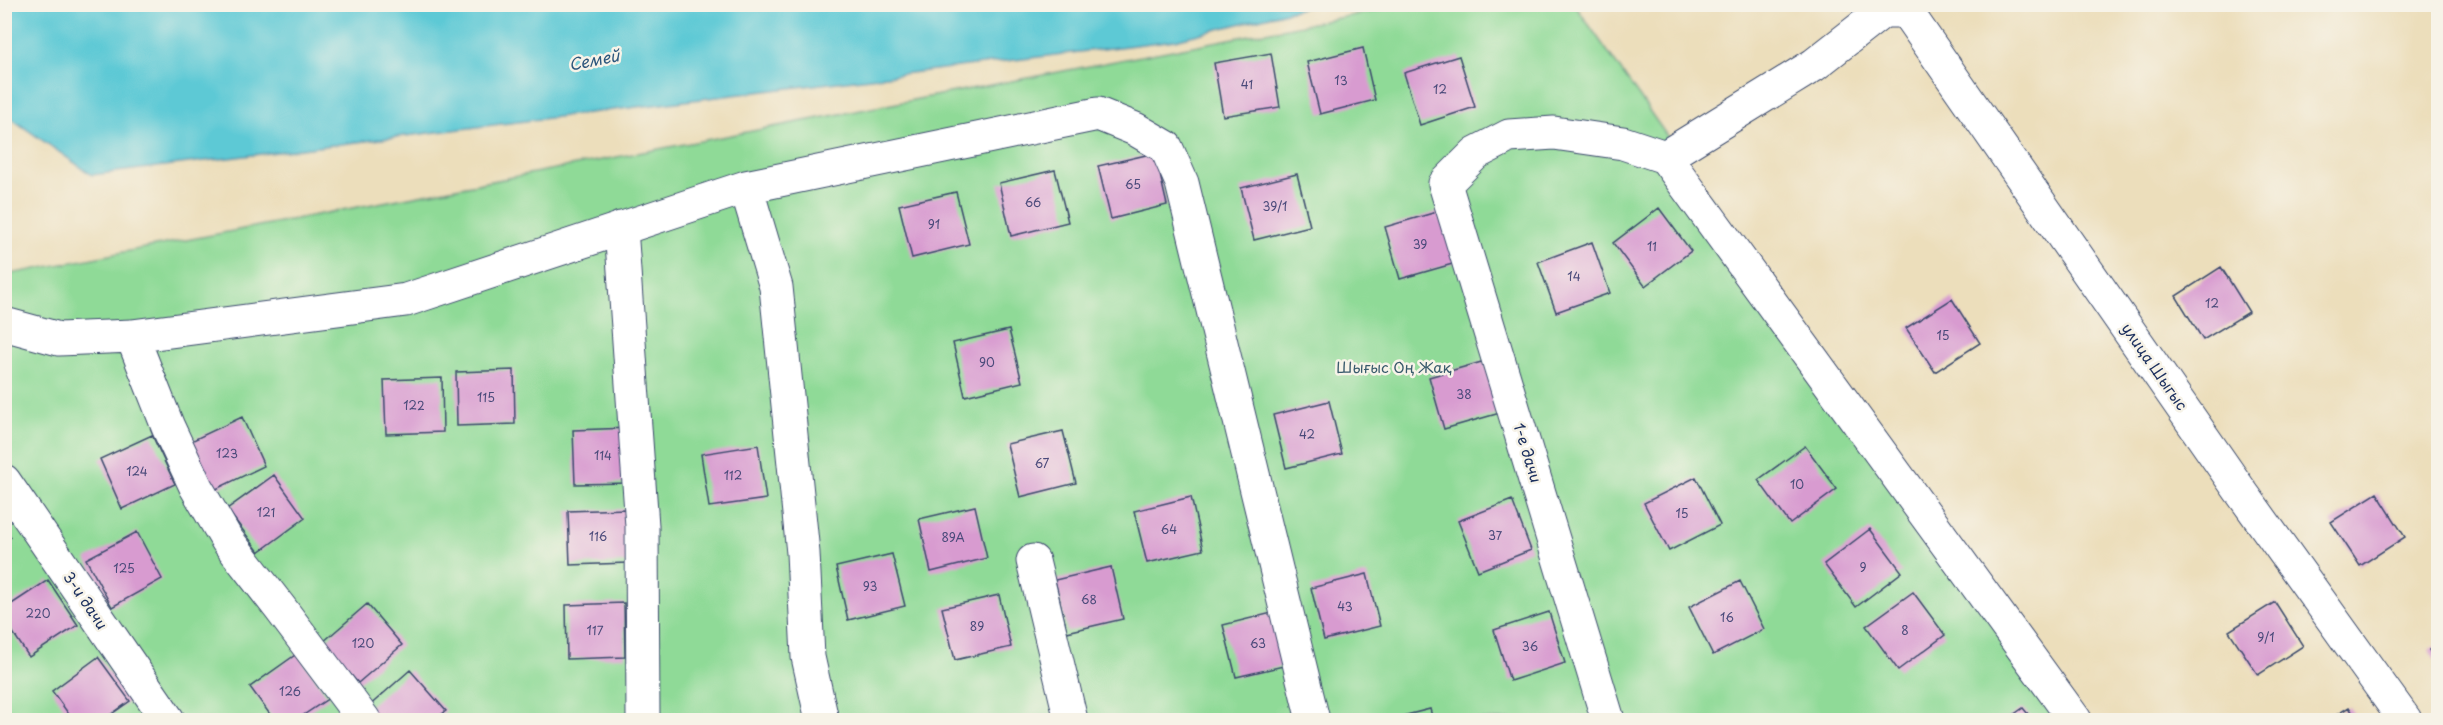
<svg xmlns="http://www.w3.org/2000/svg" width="2443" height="725" font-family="'Playpen Sans',sans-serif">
<rect width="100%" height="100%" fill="#f7f3e8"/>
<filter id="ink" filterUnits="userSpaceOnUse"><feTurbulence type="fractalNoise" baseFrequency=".0167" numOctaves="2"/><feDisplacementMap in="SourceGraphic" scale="12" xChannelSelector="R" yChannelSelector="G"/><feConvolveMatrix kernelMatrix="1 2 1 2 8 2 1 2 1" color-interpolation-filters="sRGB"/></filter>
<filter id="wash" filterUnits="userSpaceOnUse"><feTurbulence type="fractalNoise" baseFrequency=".008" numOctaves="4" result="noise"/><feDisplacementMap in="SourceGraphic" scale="24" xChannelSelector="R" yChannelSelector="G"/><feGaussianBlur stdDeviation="1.35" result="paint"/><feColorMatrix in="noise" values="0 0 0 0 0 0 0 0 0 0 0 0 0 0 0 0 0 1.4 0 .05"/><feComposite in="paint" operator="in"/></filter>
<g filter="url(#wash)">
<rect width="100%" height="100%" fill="#ecdebb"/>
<path fill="#8fda97" stroke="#55847a" stroke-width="1.5" d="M1411,4L1575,5L2077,720H5V275Z"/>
<path fill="#5dc9d5" stroke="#3c7c9a" stroke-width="1.5" d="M5,4H1314V5L1175,40L92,175L5,114Z"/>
<g id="blocks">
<path fill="#d89bd0" d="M1363,48L1375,100L1320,114L1307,62Z
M1271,53L1280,107L1223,116L1214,63Z
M1459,56L1475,107L1420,125L1404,73Z
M1155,153L1167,205L1111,219L1098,166Z
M1055,170L1068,222L1011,236L999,183Z
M1297,174L1310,226L1254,240L1241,188Z
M956,192L969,244L912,258L899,205Z
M1659,208L1691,251L1645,286L1613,243Z
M1440,211L1456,263L1400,279L1385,227Z
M1592,242L1610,293L1556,312L1538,262Z
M2221,267L2249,312L2203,340L2176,296Z
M1952,299L1980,343L1935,372L1906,328Z
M1009,330L1022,382L965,396L953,343Z
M1485,361L1500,413L1444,429L1429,377Z
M514,370L515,424L457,426L456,372Z
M442,378L443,432L386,434L384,380Z
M1329,401L1342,454L1286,468L1273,415Z
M242,417L264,466L212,491L189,442Z
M630,428L632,483L575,484L573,430Z
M1063,431L1076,483L1020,497L1007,444Z
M152,435L175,484L122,509L100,459Z
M758,445L766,499L709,507L701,454Z
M1805,446L1837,489L1790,524L1758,480Z
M274,475L305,518L259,552L227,509Z
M1696,477L1720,525L1669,551L1644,503Z
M2377,493L2405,537L2360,566L2331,522Z
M1191,497L1203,550L1147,563L1134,511Z
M1512,500L1531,550L1478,571L1458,521Z
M975,506L987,558L931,572L919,519Z
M626,509L628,563L570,565L568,511Z
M4,528L11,537L4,542Z
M1870,529L1902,572L1856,607L1824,564Z
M137,532L162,579L112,607L86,559Z
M892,554L905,606L848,620L836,567Z
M1111,567L1123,619L1067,632L1055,580Z
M1367,574L1380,626L1324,640L1311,588Z
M48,580L78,625L29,657L4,619V609Z
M1740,581L1764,629L1713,655L1689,607Z
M1913,592L1945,635L1898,670L1866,626Z
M999,595L1011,647L955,660L942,608Z
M2275,602L2303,646L2258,675L2229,631Z
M624,603L625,657L567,659L566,605Z
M367,604L402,645L358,683L323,642Z
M1280,611L1292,664L1236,677L1223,625Z
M1549,612L1565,663L1510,681L1494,630Z
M2438,644V665L2429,650Z
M298,653L329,698L296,720H274L250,687Z
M98,657L130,701L103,720H73L52,691Z
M410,670L446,711L434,720H378L367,708Z
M2349,707L2357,720H2328Z
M2023,708L2033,720H2006Z
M1430,709L1433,720H1387Z"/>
</g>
</g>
<g filter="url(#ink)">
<use href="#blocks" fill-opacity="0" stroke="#3a496c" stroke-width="1.5"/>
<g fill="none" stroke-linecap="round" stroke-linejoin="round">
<defs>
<path id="minor" d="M1665,157L1814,65L1883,11H1906L2239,489L2405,720
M746,187L776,287L803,553L808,657L822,720
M621,228L642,526L643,720
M4,324L59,339L132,336L406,300L746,187L1098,114L1135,129L1166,147L1182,183L1313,720
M132,336L168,427L196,487L227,540L280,608L364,720
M4,481L168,720
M1033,561L1071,720
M1608,720L1445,184L1476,153L1509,136L1554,133L1623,143L1665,157L2075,720"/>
</defs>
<use href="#minor" stroke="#3a496c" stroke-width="35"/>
<use href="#minor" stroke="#fff" stroke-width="33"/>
</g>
</g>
<g text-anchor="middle" stroke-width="5" stroke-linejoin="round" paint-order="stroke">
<g font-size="12" fill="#4a4a7a">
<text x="1341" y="85">13</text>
<text x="1247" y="89">41</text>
<text x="1440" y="94">12</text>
<text x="1133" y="189">65</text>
<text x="1033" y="207">66</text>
<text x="1275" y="211">39/1</text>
<text x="934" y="229">91</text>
<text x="1420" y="249">39</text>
<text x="1652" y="251">11</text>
<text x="1574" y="281">14</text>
<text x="2212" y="308">12</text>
<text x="1943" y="340">15</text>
<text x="987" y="367">90</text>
<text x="1464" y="399">38</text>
<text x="486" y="402">115</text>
<text x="414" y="410">122</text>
<text x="1307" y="439">42</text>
<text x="227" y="458">123</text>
<text x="603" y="460">114</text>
<text x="1042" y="468">67</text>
<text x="137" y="476">124</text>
<text x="733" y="480">112</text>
<text x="1797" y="489">10</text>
<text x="266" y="517">121</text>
<text x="1682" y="518">15</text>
<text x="1169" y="534">64</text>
<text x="1495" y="540">37</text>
<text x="598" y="541">116</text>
<text x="953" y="542">89А</text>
<text x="1863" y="572">9</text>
<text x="124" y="573">125</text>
<text x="870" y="591">93</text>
<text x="1089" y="604">68</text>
<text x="1345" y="611">43</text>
<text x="38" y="618">220</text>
<text x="1727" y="622">16</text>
<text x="977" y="631">89</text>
<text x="595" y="635">117</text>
<text x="1905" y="635">8</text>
<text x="2266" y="642">9/1</text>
<text x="363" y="648">120</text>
<text x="1258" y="648">63</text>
<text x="1530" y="651">36</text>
<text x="290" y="696">126</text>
</g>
<g font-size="15" fill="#1b2f5e" stroke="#f7f3e8">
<text transform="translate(2154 367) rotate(55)" y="5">улица Шыгыс</text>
<text transform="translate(1527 453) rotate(73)" y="5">1-е дачи</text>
<text transform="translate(85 601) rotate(56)" y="5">3-и дачи</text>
</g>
<g font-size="15" fill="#385a6c" stroke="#f7f3e8">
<text x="1394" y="373">Шығыс Оң Жақ</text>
</g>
<g font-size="16" font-style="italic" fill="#2c567c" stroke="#f7f3e8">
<text transform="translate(594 60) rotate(-11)" y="6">Семей</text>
</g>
</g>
<rect width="2443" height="725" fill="none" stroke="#f7f3e8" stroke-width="24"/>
</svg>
